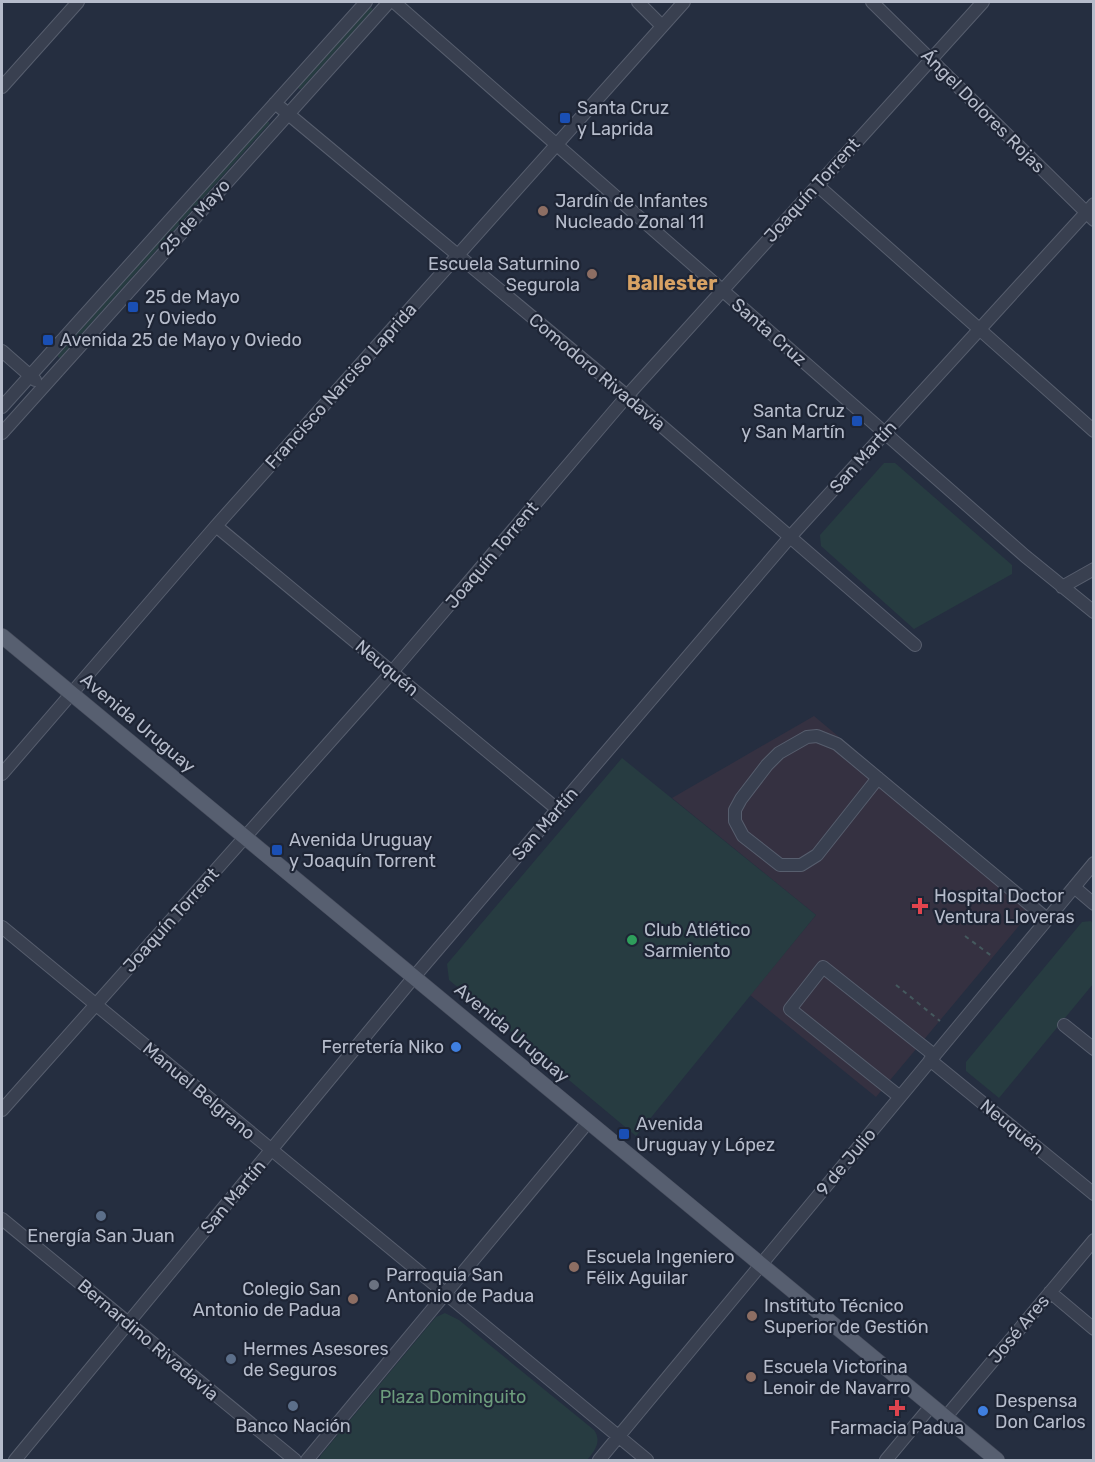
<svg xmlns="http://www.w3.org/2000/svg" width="1095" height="1462" font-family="Rubik,sans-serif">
<rect width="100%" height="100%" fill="#252e40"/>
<path fill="#353141" d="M814,716L1038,903L876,1097L750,995L816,915L672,798Z"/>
<path fill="#273c41" d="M369,8H372V11L301,89H299L298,87Z
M266,122H269V124L60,358L58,357V355Z
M884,463H895L1012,565V574L914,629L821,546L820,535Z
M622,758L816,915L636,1136L449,980L447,964Z
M1091,921L1093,924V984L999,1098L966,1071V1062L1082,922Z
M445,1313L459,1320L594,1430C602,1441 595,1451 587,1460H319L321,1455L430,1324L436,1317Z"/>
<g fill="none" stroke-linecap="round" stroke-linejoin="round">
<defs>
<path id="minor" d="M394,2L1025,556L1094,612
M638,2L662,26
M872,2L1094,220
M2,87L78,2
M275,103L627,396L915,645
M817,185L1094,431
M2,351L35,380
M2,407L366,2
M2,433L389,2
M216,526L557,809
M1062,587L1094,569
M2,774L216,526L684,2
M878,778L817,855L801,865H780L743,836L735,821V810L741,799L767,765L779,753L807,737L817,736L837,744L1047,919
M1074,887L1094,904
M2,927L647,1460
M1064,1025L1094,1049
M930,1060L1094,1194
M900,1097L790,1009L823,967L934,1055
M2,1110L392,672L627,396L983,2
M2,1219L295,1460
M1050,1292L1094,1329
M945,1418L1094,1240
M15,1460L414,977L790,537L1094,204
M307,1460L588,1122
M599,1460L1094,863
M886,1460L931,1406"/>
<path id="major" d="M2,636L997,1460"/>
</defs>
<use href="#minor" stroke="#575e6e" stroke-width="14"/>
<use href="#major" stroke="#434959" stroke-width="16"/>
<path stroke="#45595e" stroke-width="2" stroke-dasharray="4.5 4.5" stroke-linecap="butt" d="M965,936L993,957
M896,985L940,1021"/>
<use href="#minor" stroke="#394050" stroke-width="12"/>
<use href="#major" stroke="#575f70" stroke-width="15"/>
</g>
<g fill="#1a4fb4" stroke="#1e2535" stroke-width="2">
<rect x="559" y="112" width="12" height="12" rx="3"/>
<rect x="127" y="301" width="12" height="12" rx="3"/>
<rect x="42" y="334" width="12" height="12" rx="3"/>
<rect x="851" y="415" width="12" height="12" rx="3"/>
<rect x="271" y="844" width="12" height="12" rx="3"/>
<rect x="618" y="1128" width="12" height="12" rx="3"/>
</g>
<g fill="#8d6e63" stroke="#1e2535" stroke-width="2">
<circle cx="543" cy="211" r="6"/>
<circle cx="592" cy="274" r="6"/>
<circle cx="574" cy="1267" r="6"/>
<circle cx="353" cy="1299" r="6"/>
<circle cx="752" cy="1316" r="6"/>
<circle cx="751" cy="1377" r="6"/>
</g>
<g fill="#e0444e" stroke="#1e2535" stroke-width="2">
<path d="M917 897h6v6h6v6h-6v6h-6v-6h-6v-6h6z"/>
<path d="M894 1399h6v6h6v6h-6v6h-6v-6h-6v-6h6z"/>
</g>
<circle fill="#2e9e5b" stroke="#1e2535" stroke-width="2" cx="632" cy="940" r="6"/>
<g fill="#3f7fe0" stroke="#1e2535" stroke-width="2">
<circle cx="456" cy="1047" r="6"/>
<circle cx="983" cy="1411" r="6"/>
</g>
<g fill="#5c6f8a" stroke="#1e2535" stroke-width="2">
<circle cx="101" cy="1216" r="6"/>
<circle cx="231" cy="1359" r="6"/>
<circle cx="293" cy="1406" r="6"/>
</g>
<circle fill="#6b7280" stroke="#1e2535" stroke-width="2" cx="374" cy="1285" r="6"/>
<g text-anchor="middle" stroke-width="4.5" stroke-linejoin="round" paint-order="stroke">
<g font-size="18" fill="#b6bccb" stroke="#1e2535" text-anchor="start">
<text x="577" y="114">Santa Cruz<tspan x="577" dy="21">y Laprida</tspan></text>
<text x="555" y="207">Jardín de Infantes<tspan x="555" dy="21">Nucleado Zonal 11</tspan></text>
<text x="580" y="270" text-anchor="end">Escuela Saturnino<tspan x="580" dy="21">Segurola</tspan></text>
<text x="145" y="303">25 de Mayo<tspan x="145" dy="21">y Oviedo</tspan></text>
<text x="60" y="346">Avenida 25 de Mayo y Oviedo</text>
<text x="845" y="417" text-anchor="end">Santa Cruz<tspan x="845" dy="21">y San Martín</tspan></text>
<text x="289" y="846">Avenida Uruguay<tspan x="289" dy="21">y Joaquín Torrent</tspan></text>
<text x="934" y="902">Hospital Doctor<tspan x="934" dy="21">Ventura Lloveras</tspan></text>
<text x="644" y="936">Club Atlético<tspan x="644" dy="21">Sarmiento</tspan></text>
<text x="444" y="1053" text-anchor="end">Ferretería Niko</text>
<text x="636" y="1130">Avenida<tspan x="636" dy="21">Uruguay y López</tspan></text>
<text x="101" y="1242" text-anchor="middle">Energía San Juan</text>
<text x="586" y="1263">Escuela Ingeniero<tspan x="586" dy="21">Félix Aguilar</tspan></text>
<text x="386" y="1281">Parroquia San<tspan x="386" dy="21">Antonio de Padua</tspan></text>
<text x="341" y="1295" text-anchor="end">Colegio San<tspan x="341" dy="21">Antonio de Padua</tspan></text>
<text x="764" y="1312">Instituto Técnico<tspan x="764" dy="21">Superior de Gestión</tspan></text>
<text x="243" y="1355">Hermes Asesores<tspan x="243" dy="21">de Seguros</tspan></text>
<text x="763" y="1373">Escuela Victorina<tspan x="763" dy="21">Lenoir de Navarro</tspan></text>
<text x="995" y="1407">Despensa<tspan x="995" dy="21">Don Carlos</tspan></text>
<text x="293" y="1432" text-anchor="middle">Banco Nación</text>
<text x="897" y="1434" text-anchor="middle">Farmacia Padua</text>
</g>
<g font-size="18" fill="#b6bccb" stroke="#1e2535">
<text transform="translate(983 111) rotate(45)" y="6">Ángel Dolores Rojas</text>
<text transform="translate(812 190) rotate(-48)" y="6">Joaquín Torrent</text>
<text transform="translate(195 217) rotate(-48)" y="6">25 de Mayo</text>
<text transform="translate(769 332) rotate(41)" y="6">Santa Cruz</text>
<text transform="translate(597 372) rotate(40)" y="6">Comodoro Rivadavia</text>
<text transform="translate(341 386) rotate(-48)" y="6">Francisco Narciso Laprida</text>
<text transform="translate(863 457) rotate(-48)" y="6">San Martín</text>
<text transform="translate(492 555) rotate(-50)" y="6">Joaquín Torrent</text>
<text transform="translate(387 668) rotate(40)" y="6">Neuquén</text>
<text transform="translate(138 723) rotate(40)" y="6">Avenida Uruguay</text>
<text transform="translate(545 824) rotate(-49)" y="6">San Martín</text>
<text transform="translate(171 920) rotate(-48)" y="6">Joaquín Torrent</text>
<text transform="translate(512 1033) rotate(40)" y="6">Avenida Uruguay</text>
<text transform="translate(199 1091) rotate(40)" y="6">Manuel Belgrano</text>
<text transform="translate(1012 1127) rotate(39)" y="6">Neuquén</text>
<text transform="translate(846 1162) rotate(-50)" y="6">9 de Julio</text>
<text transform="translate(233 1197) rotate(-50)" y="6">San Martín</text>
<text transform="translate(1019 1329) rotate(-50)" y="6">José Ares</text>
<text transform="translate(148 1340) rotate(40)" y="6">Bernardino Rivadavia</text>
</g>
<g font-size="18" fill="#6c9c7c" stroke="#1e2535">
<text x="453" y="1403">Plaza Dominguito</text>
</g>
<g font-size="20" font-weight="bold" fill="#d7a264" stroke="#1e2535">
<text x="672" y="290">Ballester</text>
</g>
</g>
<rect width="1095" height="1462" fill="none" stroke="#b6bccb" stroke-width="6"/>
</svg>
